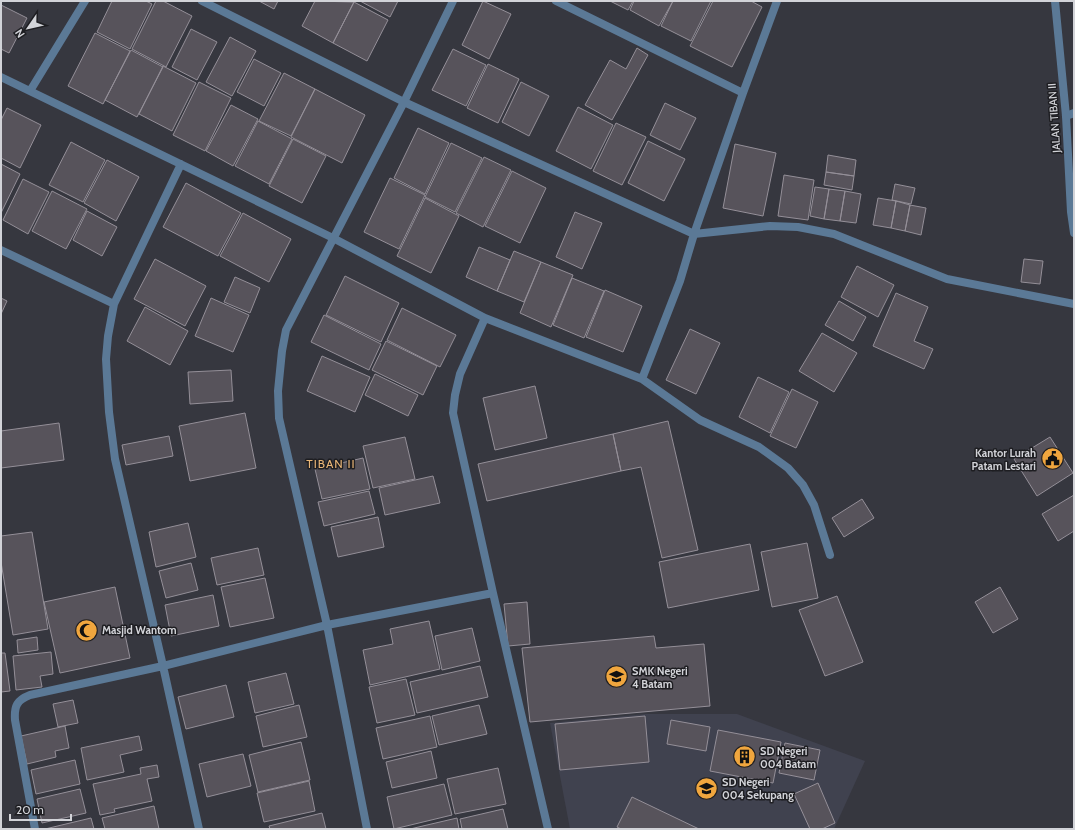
<svg xmlns="http://www.w3.org/2000/svg" width="1075" height="830" font-family="Cabin,sans-serif">
<rect width="100%" height="100%" fill="#36373f"/>
<path fill="#40424f" d="M646,714H737L865,761L834,829H570L550,723Z"/>
<path fill="#57535b" stroke="#948f98" d="M112,1H146L152,4L130,49L97,32Z
M156,1H163L192,16L166,67L132,49Z
M259,1H278L274,9Z
M315,1L354,2L333,43L302,26Z
M360,1H398L390,17Z
M483,1L511,14L489,59L462,45Z
M610,1H633L628,10Z
M634,1H673L659,26L630,10Z
M673,1H711L691,41L661,26Z
M713,1H751L762,7L732,67L690,46Z
M354,2L388,20L367,61L333,43Z
M1,5L27,18L9,53L1,49Z
M191,29L217,42L197,80L172,67Z
M95,33L130,51L103,104L68,86Z
M230,37L256,51L232,96L206,82Z
M637,48L648,55L612,120L585,105L610,60L626,69Z
M453,49L486,65L466,106L432,90Z
M131,50L163,67L137,117L105,100Z
M254,59L281,73L264,106L237,92Z
M488,64L519,79L498,123L467,108Z
M163,66L196,83L172,131L139,114Z
M284,73L315,89L291,136L259,121Z
M199,82L231,98L205,151L173,135Z
M521,82L549,96L529,136L502,122Z
M315,89L365,115L342,163L291,137Z
M665,103L696,118L680,150L650,135Z
M231,105L258,119L233,166L206,151Z
M578,107L613,125L591,169L556,151Z
M7,108L41,125L20,168L1,158V120Z
M258,121L292,139L269,184L235,166Z
M616,123L646,137L622,185L593,171Z
M418,128L449,143L425,194L394,178Z
M293,139L326,156L302,203L269,186Z
M648,141L685,159L664,201L628,183Z
M71,142L105,160L83,202L49,185Z
M451,143L482,158L455,212L425,197Z
M735,144L776,153L763,216L723,208Z
M828,155L856,160L854,176L826,172Z
M484,157L511,170L483,227L456,213Z
M107,160L139,177L116,221L84,203Z
M1,164L20,174L1,213Z
M512,171L546,188L520,243L485,226Z
M826,172L854,176L852,190L824,185Z
M784,175L814,180L808,220L778,216Z
M390,178L425,195L399,249L364,232Z
M23,179L49,192L28,234L3,220Z
M186,183L241,213L218,256L163,227Z
M895,184L915,188L911,204L892,200Z
M815,187L829,189L824,219L810,216Z
M829,189L845,191L840,221L824,219Z
M52,191L87,209L66,249L32,231Z
M845,191L861,194L856,223L840,221Z
M425,198L459,216L431,273L397,256Z
M878,198L896,201L891,228L873,225Z
M896,201L910,205L905,231L891,228Z
M910,205L926,208L921,235L905,231Z
M87,211L117,227L102,256L73,240Z
M575,212L602,223L582,269L556,257Z
M243,213L291,239L269,282L220,256Z
M479,247L510,260L497,291L466,277Z
M514,251L541,262L524,302L497,291Z
M155,259L206,286L185,326L134,299Z
M1024,259L1043,261L1040,284L1021,282Z
M541,262L573,275L551,327L520,313Z
M857,266L894,285L878,317L841,297Z
M345,276L399,303L381,342L326,315Z
M235,277L260,288L250,313L224,302Z
M572,278L604,291L584,338L553,325Z
M605,290L642,306L623,352L586,337Z
M896,293L928,307L914,341L933,349L924,369L873,346Z
M1,298L7,301L1,314Z
M211,298L249,315L233,352L195,336Z
M839,301L866,317L853,341L825,325Z
M145,307L188,331L170,365L127,341Z
M402,308L456,335L440,367L387,340Z
M324,315L381,344L369,370L311,342Z
M690,329L720,343L696,394L666,380Z
M822,333L857,353L834,392L799,371Z
M386,341L437,366L423,395L372,370Z
M322,356L370,377L355,412L307,391Z
M231,370L233,401L190,404L188,372Z
M375,374L418,395L408,416L365,395Z
M758,377L789,392L770,433L739,417Z
M535,386L547,438L495,450L483,398Z
M792,389L818,402L796,448L770,436Z
M245,413L256,468L190,481L179,426Z
M668,421L698,550L662,558L641,467L621,471L613,434Z
M59,423L64,460L1,468V431Z
M613,434L621,471L487,501L478,464Z
M169,436L173,456L126,465L122,445Z
M405,437L415,479L373,488L363,446Z
M1050,437L1073,473L1037,496L1014,459Z
M363,458L370,489L322,499L315,469Z
M433,476L440,503L385,515L379,488Z
M369,491L375,514L324,526L318,502Z
M1074,495V531L1058,541L1042,514Z
M862,499L874,518L844,537L832,518Z
M378,517L384,547L338,557L331,527Z
M188,523L196,557L156,567L149,532Z
M32,532L48,629L13,635L1,562V536Z
M807,543L818,598L772,607L761,552Z
M750,544L759,590L668,608L659,562Z
M258,548L264,575L217,585L211,558Z
M191,563L198,590L166,598L159,571Z
M265,578L274,618L230,627L221,587Z
M115,587L130,658L60,673L44,602Z
M1000,587L1018,619L993,633L975,602Z
M213,595L219,626L171,636L165,605Z
M837,596L863,662L825,676L799,610Z
M527,602L530,644L508,646L504,604Z
M429,621L440,669L370,685L363,650L393,644L390,629Z
M472,628L480,661L442,670L435,636Z
M654,636L656,648L704,644L710,706L530,722L522,648Z
M37,637L38,650L18,653L17,640Z
M51,652L53,674L40,676L42,687L16,690L13,656Z
M1,653H5L10,691L1,692Z
M480,666L488,697L417,713L410,682Z
M286,673L294,704L255,713L248,682Z
M406,679L415,715L377,723L369,687Z
M226,685L234,717L186,729L178,697Z
M73,700L78,723L58,727L53,704Z
M299,705L307,737L263,747L256,716Z
M479,705L487,734L439,745L432,716Z
M430,716L437,747L383,759L376,728Z
M645,716L649,762L560,770L555,724Z
M671,720L710,727L706,751L667,744Z
M65,726L69,748L55,751L56,757L27,764L21,736Z
M718,730L781,742L773,783L710,771Z
M139,736L142,750L120,755L124,772L87,780L81,748Z
M301,742L310,780L258,792L249,755Z
M785,743L820,750L814,780L779,773Z
M431,751L437,778L392,788L386,762Z
M243,754L251,786L207,797L199,764Z
M75,760L80,784L36,794L31,770Z
M157,765L159,777L147,779L152,801L114,809L115,812L100,815L93,784L141,774L140,768Z
M498,768L506,804L455,814L447,779Z
M309,781L315,811L264,822L257,793Z
M818,783L835,823L822,829H810L794,794Z
M444,784L452,815L394,829L387,797Z
M80,789L86,813L42,823L37,799Z
M632,797L699,829H621L617,827Z
M154,806L159,829H105L102,818Z
M503,809L508,829H462L460,819Z
M322,813L326,829H270L269,826Z
M91,818L94,829H45Z
M457,818L459,829H410Z"/>
<g fill="none" stroke-linecap="round" stroke-linejoin="round">
<path stroke="#5b7996" stroke-width="8" d="M202,1L404,102L694,234L770,226L798,227L834,234L947,279L1074,304
M556,1L743,93
M1,77L333,238L485,318L642,379L700,420L759,447L788,468L803,485L814,505L830,555
M30,91L85,1
M1066,116L1074,113
M181,164L114,304L108,336L106,359L109,412L115,459L163,666L199,829
M1,250L114,304
M485,318L460,374L455,395L453,413L493,593L548,829
M642,379L680,281L694,234L743,93L777,1
M35,829L15,720C14,706 17,700 30,695L163,666L327,625L493,593
M367,829L327,625L279,418L278,391L282,351L286,330L404,102L453,1"/>
<path stroke="#5b7996" stroke-width="8" d="M1055,1L1066,116L1071,212L1074,233"/>
</g>
<defs>
<symbol id="civic-disc" viewBox="-11 -11 22 22"><circle r="9.5" fill="#f0a63e" stroke="#1e1e22"/><path d="M-.6-6.5H3V-4.5H.6V-3L4-1V1h2V6H-6V1h2V-1L-.6-3ZM-1.2 2.5V6h2.4V2.5Z" fill="#111"/></symbol>
<symbol id="mosque-disc" viewBox="-11 -11 22 22"><circle r="9.5" fill="#f0a63e" stroke="#1e1e22"/><path d="M3.5-4.9A6 6 0 1 0 3.5 4.9A5 5 0 1 1 3.5-4.9Z" fill="#111"/></symbol>
<symbol id="school-disc" viewBox="-11 -11 22 22"><circle r="9.5" fill="#f0a63e" stroke="#1e1e22"/><path d="M0-5L7-2L0 1L-7-2ZM-4 1L0 2.5L4 1V4Q0 6-4 4Z" fill="#111"/></symbol>
<symbol id="building-disc" viewBox="-11 -11 22 22"><circle r="9.5" fill="#f0a63e" stroke="#1e1e22"/><path d="M-4-6H4V6H1V3H-1V6H-4ZM-2.5-4.3h1.7v1.8h-1.7ZM.8-4.3h1.7v1.8H.8ZM-2.5-1h1.7V.8h-1.7ZM.8-1h1.7V.8H.8Z" fill="#111"/></symbol>
</defs>
<g fill-rule="evenodd">
<use href="#civic-disc" x="1040" y="446" width="25" height="25"/>
<use href="#mosque-disc" x="74" y="618" width="25" height="25"/>
<use href="#school-disc" x="604" y="664" width="25" height="25"/>
<use href="#building-disc" x="732" y="744" width="25" height="25"/>
<use href="#school-disc" x="694" y="776" width="25" height="25"/>
</g>
<g text-anchor="middle" stroke-width="3" stroke-linejoin="round" paint-order="stroke">
<g font-size="11" fill="#d2d3d8" stroke="#1e1e22">
<text transform="translate(1054 118) rotate(-94)" y="4">JALAN TIBAN II</text>
</g>
<g font-size="11" font-weight="bold" fill="#d2d3d8" stroke="#1e1e22" text-anchor="start">
<text x="1036" y="457" text-anchor="end">Kantor Lurah<tspan x="1036" dy="13">Patam Lestari</tspan></text>
<text x="102" y="634">Masjid Wantom</text>
<text x="632" y="675">SMK Negeri<tspan x="632" dy="13">4 Batam</tspan></text>
<text x="760" y="755">SD Negeri<tspan x="760" dy="13">004 Batam</tspan></text>
<text x="722" y="786">SD Negeri<tspan x="722" dy="13">004 Sekupang</tspan></text>
</g>
<g font-size="12" letter-spacing="1" fill="#eab677" stroke="#1e1e22">
<text x="331" y="468">TIBAN II</text>
</g>
</g>
<rect width="1075" height="830" fill="none" stroke="#d2d3d8" stroke-width="4"/>
<g transform="translate(28 28) rotate(236)" stroke="#1e1e22" stroke-width="3" paint-order="stroke">
<path d="M0-3L7 15L0 10L-7 15Z" fill="#d2d3d8"/>
<text y="-6" font-size="11" font-weight="bold" text-anchor="middle" fill="#d2d3d8">N</text>
</g>
<path d="M10 814v6h61v-6" fill="none" stroke="#d2d3d8" stroke-width="2"/>
<text x="16" y="814" font-size="12" fill="#d2d3d8" stroke="#1e1e22" stroke-width="3" paint-order="stroke">20 m</text>
</svg>
